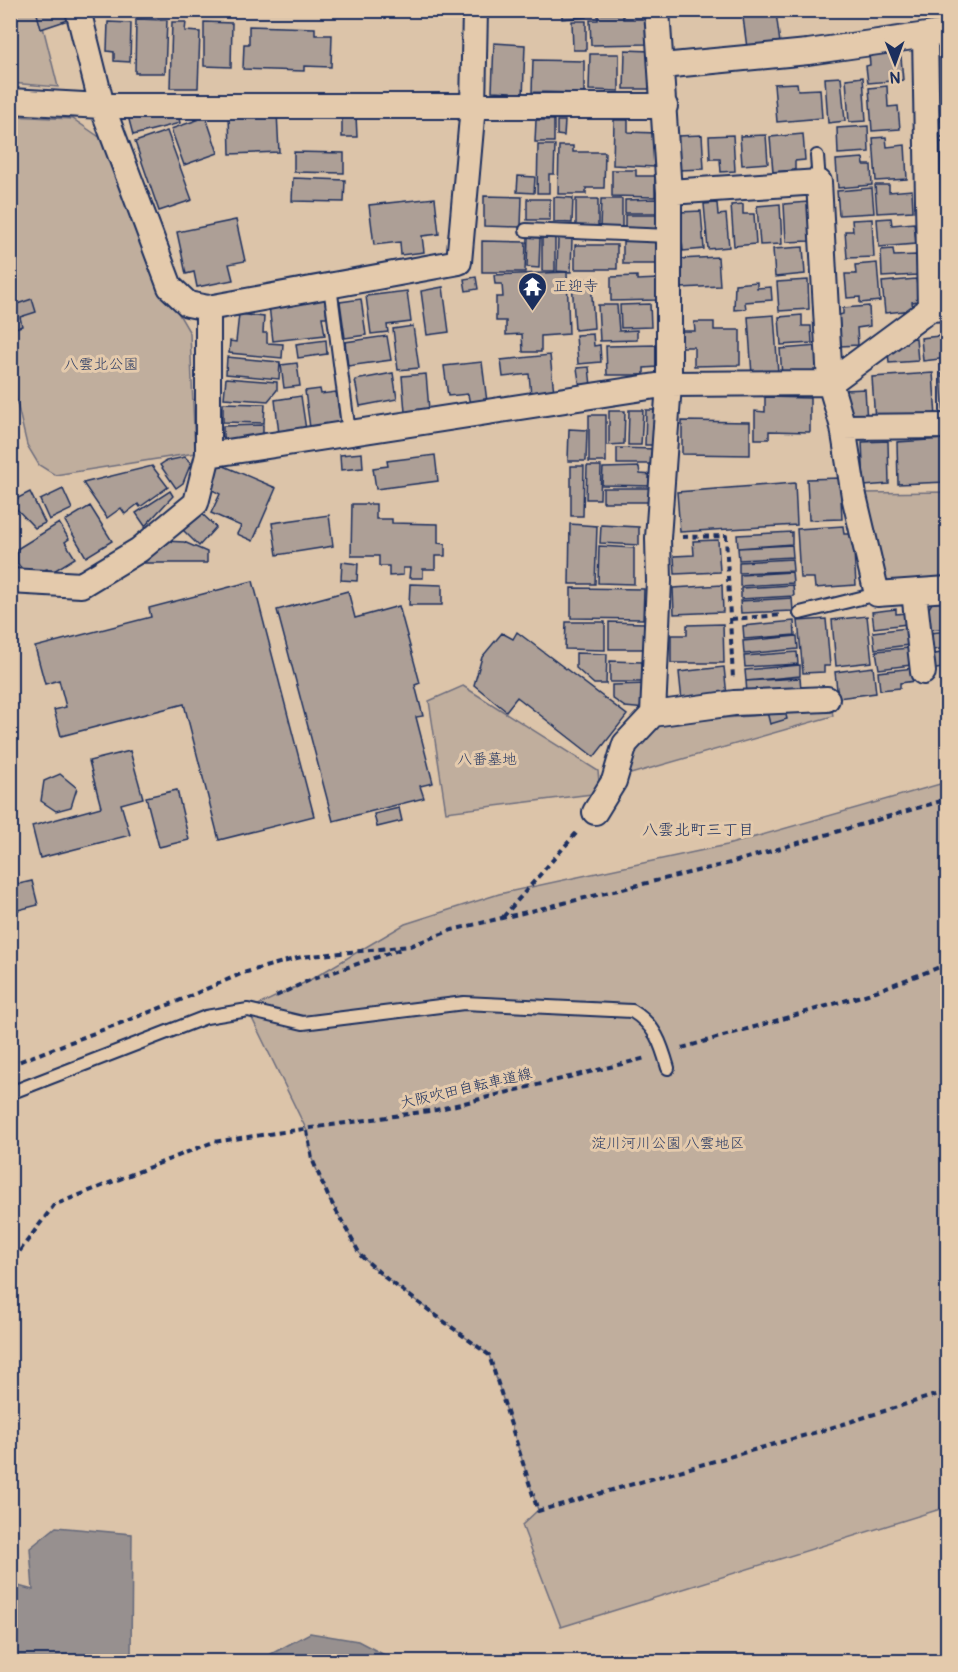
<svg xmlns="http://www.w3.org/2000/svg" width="958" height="1672" font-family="Pangolin,'Klee One',sans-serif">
<rect width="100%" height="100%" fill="#dcc4a9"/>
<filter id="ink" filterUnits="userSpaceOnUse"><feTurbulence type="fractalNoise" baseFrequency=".0167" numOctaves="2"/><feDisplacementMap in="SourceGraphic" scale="12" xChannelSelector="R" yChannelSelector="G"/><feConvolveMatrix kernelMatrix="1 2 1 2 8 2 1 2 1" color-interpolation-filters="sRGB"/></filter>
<g filter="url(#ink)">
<path fill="#c0ae9d" stroke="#6e6e7e" stroke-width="1.5" d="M10,11H39L58,87L11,83Z
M10,116L73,119L108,143L163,287L190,333L195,453L55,475L39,465L27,445L11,378Z
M947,492V587L882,583L862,493Z
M463,686L598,771L600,793L446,812L429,701Z
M832,710L833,716L627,775L626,762L657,723Z
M947,782V1507L561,1627L522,1525L538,1510L489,1355L387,1279L361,1256L328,1196L312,1159L307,1131L248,1010L310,980L405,924L499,894L727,845Z"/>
<path fill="#97908f" stroke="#65697b" stroke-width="1.5" d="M56,1527L132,1534L131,1661H11V1584L33,1590L30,1548Z
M310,1633L358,1641L396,1661H258Z
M683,1655H737L749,1661H655Z"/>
<path fill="#ad9f96" stroke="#1b2f5e" stroke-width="1.5" d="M36,10H68L71,19L41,29Z
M433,10H453V14H433Z
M562,10H587V17L562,19Z
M776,13L780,43L747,48L743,17Z
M598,14H623V19H648V44L591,45L590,20H598Z
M136,19L167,20L165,73H135Z
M572,21H586V50H573Z
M108,22L131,23L130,62L114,61V52L107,51Z
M172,22H186L185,31L200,32L198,88H170Z
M204,22L232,23L231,67L204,66Z
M249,26L315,28V35H332L331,67L304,66V71L243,69L244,44H249Z
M494,43L525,45L523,97L510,96V92L492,91Z
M936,49H948V96H934Z
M625,50L650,51L654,89H624Z
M890,52L891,58L901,57L903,80L868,83L866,66L870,65L869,54Z
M590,54H619V91L589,90Z
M533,60L584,61V93L532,92Z
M841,77L845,121L828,123L825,78Z
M863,77L866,121L849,122L846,79Z
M797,83L798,90L820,89L822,118L777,122L774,84Z
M887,86L888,107L898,106L900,129L872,131L869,88Z
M941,108H948V137H937V122L941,121Z
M177,110L180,123L133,135L128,116Z
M277,112L279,152L230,154L229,114Z
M356,115L357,137H342V116Z
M206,117L218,153L184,165L171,129Z
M536,120H554V142H535Z
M614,120H628V132L656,133L655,167L613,165Z
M557,121H565L564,136L557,135Z
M868,126L869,152L838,154L837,128Z
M167,131L192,200L159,211L135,142Z
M803,134L805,160L795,161V170L773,172L770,137Z
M702,135L704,169L679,170L677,136Z
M733,135L735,171L721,172L720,159H710L709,136Z
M766,135L768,163L742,165L740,136Z
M886,137L887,147L905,145L907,179L876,181L873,138Z
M940,142H948V171H940Z
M538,145H555L554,174H549V193H537Z
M559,146H573V152H605L604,188H586V194H558Z
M294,152L344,153V173L294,172Z
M863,158L864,165H871L872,185L838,188L836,160Z
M612,170H636V176H655V197L612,196Z
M518,176L535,177L534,193L517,192Z
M293,178L345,180L344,202L292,201Z
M875,185H889V192L912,190L913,211L877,213Z
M872,188L874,213L839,215L837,191Z
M943,189H948V236H946Z
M484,196L522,197L521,227L484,226Z
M554,197L573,198L572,223L554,222Z
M435,198L439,234L422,236L424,252L401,255L400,242L374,245L369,205Z
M527,199H550V220H527Z
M576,199H598V228H576Z
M601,199H622V229L600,228Z
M657,199V213H625V200Z
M808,202L810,241L786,242L784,204Z
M717,203L718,215L726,214L729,247L708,249L704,204Z
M743,204V214H754L756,244L734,246L731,205Z
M780,204L782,244L760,245L757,206Z
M701,211L704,249L683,251L680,212Z
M625,215H659V230H625Z
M891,218L892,225L914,223L916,244L879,247L877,219Z
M872,219L874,257L847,258L845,231H853L852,220Z
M236,220L245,261L229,264L233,280L197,287L194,272L186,274L177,232Z
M528,237L540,238L539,268L527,267Z
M542,238H555V271H542Z
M558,238L572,239L571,272L557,271Z
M623,240H657V264H623Z
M482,241L526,242L525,272H482Z
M575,245H617V269H575Z
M803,247L805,274L775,277L773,249Z
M893,249L894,256L916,255L917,275L882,277L881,250Z
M718,257L720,286L681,288L679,259Z
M877,263L880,301L860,303V297L847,298L845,274H856L855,265Z
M567,272L569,334L541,336V352H523L522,334L506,335V321H496V297H503L502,284H495L494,275Z
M637,276V280L658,279V300L611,301V277Z
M476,277L478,289L466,291L464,279Z
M591,279L594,328L575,330L572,280Z
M916,279L919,301L912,302L913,310L885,313L882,282Z
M808,280L809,309L779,311L777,282Z
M757,282V288L771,287L772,300L745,302L746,309L734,310L735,284Z
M443,287L449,332L427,335L421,291Z
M407,291L411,322L387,325L388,332L371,334L366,296Z
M10,297L14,305L32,299L36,312L20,317L22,326L12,329Z
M325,297L327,317H322L325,335L273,341L269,305Z
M361,299L366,335L345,338L340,302Z
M650,304L651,327L621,328L620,305Z
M598,305H617L619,331L637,330V340L600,341Z
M869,306L870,326L857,328L858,345L841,346L839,315L843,314V308Z
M239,314L264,317L263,333H267V343L283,344L282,358L229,353L230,341L236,342Z
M774,315L778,373L752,375L748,317Z
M802,315V326H811L812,343L781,345L779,317Z
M694,322H714V330H740V365L694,366V347H681V331H695Z
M413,326L419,368L398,370L393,329Z
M593,334L594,346L600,345L601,362L578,364L576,335Z
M948,335V358L923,361L921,338Z
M387,336L391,360L348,366L345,342Z
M916,338L918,361L889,363L888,350L896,349V340Z
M326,340L327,354L298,358L296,344Z
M657,345L658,367L644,368V375H607L606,346Z
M818,346L820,373L782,376L780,349Z
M550,355L554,393L531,395L529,374L503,377L501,360Z
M227,357L280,362L279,379L226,374Z
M482,362L487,402L470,405L468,394L448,396L444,366Z
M297,363L300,386L284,388L281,365Z
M589,367L591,386L580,388L577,368Z
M393,373L397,399L360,406L355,380Z
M933,373L936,418L875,421L872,377Z
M948,373V419H944L941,374Z
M426,374L429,410L405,412L402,376Z
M226,378L277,382V390L268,401L224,398Z
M320,389L321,394L336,392L342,431L311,435L305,391Z
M865,389L867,422L853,423L852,412L847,413L845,390Z
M301,396L306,430L279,434L275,400Z
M765,397L810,398V432L769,431V439H755V411L765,412Z
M223,403L265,404L264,423L223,422Z
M629,410H643L641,445H628Z
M646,410H660L659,445H645Z
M609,411H625L624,444L609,445Z
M589,415H606V462H589Z
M682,421L750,422V455L682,454Z
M263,425V439L229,440L223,437V426Z
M569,429L587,430L586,461H568Z
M945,439L947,482L898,484L897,442Z
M888,441L889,484L864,486L862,442Z
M617,448L657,449L656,464H617Z
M362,453L363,468L341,470L340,455Z
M435,455L438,481L376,489L373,468L388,466L387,461Z
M185,457L191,463L183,483L176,488L160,465L166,461Z
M10,461L15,479L10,481Z
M217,463L276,488L253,541L237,534L241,526L211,513L220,494L207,487Z
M152,466L168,487L140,507L138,504L125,514L121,508L107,518L83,483Z
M571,466H584L583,516H571Z
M587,466H601L600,499H586Z
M639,467L640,474L653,475V486L602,485L603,468Z
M840,478L842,519L809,520L807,479Z
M795,483L797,525L680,532L677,492Z
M603,488H653V502H603Z
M63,489L72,509L49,520L40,500Z
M170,491L173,496L145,526L136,513Z
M30,492L45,523L35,528L10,502Z
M352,504H376V519H392V523L438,524V543L445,544V556H435V569H423V578H409L410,568H403V575L389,576V566H379V556H351Z
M90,506L112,541L86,557L65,521Z
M198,510L216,527L199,546L181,528Z
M329,515L333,546L277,555L272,523Z
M59,523L69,539L65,542L75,558L49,574L47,569L34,573L24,571L17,563V549Z
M570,524L597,526L595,584H569Z
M601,525L639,527V545L600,543Z
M843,526L844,534H853L856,585L815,588L814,578H800L797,529Z
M792,532V544L738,548L737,535Z
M718,540L720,572L675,574L674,556L694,555L693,541Z
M164,541L184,542L207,552V563H143V553Z
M792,545L793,557L739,560L738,548Z
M599,546L634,548V584L598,583Z
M792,559L793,571L739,573V562Z
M342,562L358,564L357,581L341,580Z
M792,572L793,583L740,586V575Z
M253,581L314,816L219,840L184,704L61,736L54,710L66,707L59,680L45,684L35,647L151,617L149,608Z
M410,584L442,585V605H409Z
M722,585L723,612L674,614L673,588Z
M793,585L794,596L741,599V588Z
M571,588L644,589L643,619L571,618Z
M348,591L355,618L399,606L420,683L415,685L423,716L416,717L433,783L420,786L424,798L333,821L277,610Z
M792,598L793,611L741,613L740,601Z
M948,602V628L929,630L927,612L932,603Z
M896,609V614L906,613L907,624L874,628L872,612Z
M867,616L872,662L836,666L832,620Z
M826,619L830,666H824V672L803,673L798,621Z
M794,621L795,635L744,639L743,626Z
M566,622H605V650L565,649Z
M609,622L644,623V649H609Z
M723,624L724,663H671V635H687V625Z
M907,628L909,645L875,649L873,632Z
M948,631V648L932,650L930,633Z
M517,632L627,715L594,757L517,697L506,711L474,685L482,657L502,633L513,639Z
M797,636L798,649L744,654L743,641Z
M909,648L911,665L879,669L876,651Z
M797,652L798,664L745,667L744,656Z
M948,652V667L931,670L929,655Z
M576,653L607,654L606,684H594L576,668Z
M610,661L642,662L643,682H610Z
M800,665V676L746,681L745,670Z
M724,667L727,696L682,701L679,672Z
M873,667L876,693L838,698L835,672Z
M914,668L915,681L900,683V688L880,690L878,672Z
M800,678L801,689L747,693L746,681Z
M648,684L646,709L625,707L612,698V685Z
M784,707L787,719L770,724L767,712Z
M130,751L143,798L121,804L130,835L40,858L32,826L101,807L89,761Z
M60,774L77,788L71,807L56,811L41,801L44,781Z
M177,790L189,840L159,847L146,797Z
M399,808L402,821L377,827L374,814Z
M32,881L38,905L10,912V886Z"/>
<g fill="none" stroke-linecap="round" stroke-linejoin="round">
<defs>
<path id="service" d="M817,156L819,182
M526,230L669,236
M330,286L349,433
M800,613L877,594
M10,1093L206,1017L248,1010L303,1023L464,1003L632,1011C655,1025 661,1043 668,1068"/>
<path id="minor" d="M78,10L102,106L170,287L188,304L208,308
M925,36L930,309
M662,66L808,52L948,32
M10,101L102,106H665
M669,192L819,182L830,383L843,427L854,496L877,594L948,589
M843,427L948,426
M208,455L669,384L830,383L930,309L948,308
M10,581L81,585L139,550L196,503L208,455V308L459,262L473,106L475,10
M914,592L923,672
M653,714L734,703L827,699
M595,812L614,781L625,744L653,714L659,581L658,538L669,384V192L657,10"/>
</defs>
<use href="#service" stroke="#1b2f5e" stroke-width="16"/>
<use href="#minor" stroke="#1b2f5e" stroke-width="28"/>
<path stroke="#1b2f5e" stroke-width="4" stroke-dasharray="6 4.5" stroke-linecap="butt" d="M682,537L726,536L733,679
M731,619L781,615
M503,917L579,830
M276,996L310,980L404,948
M682,1048L868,994L948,964
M10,1065L176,1002L243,973L301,957L410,946L452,930L730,863L948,799
M307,1131L312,1159L328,1196L361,1256L387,1279L489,1355L538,1511L824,1430L948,1391
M10,1255L19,1252L54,1205L213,1142L436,1110L646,1058"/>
<use href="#service" stroke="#e4caac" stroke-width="12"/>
<use href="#minor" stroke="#e4caac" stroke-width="24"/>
</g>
</g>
<defs>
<symbol id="temple-pin" viewBox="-11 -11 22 30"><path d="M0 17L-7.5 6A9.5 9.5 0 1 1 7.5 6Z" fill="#1b2f5e" stroke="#e4caac"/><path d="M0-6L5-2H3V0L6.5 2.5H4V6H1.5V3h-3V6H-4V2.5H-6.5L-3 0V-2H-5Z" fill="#fff"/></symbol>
</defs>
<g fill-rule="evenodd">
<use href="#temple-pin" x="516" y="270" width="33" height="45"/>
</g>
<g text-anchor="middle" stroke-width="6" stroke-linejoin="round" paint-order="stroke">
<g font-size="15" fill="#1b2f5e" stroke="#e4caac" text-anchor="start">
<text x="553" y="291">正迎寺</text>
</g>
<g font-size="15" fill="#2c3c64" stroke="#e4caac">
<text x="101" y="369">八雲北公園</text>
<text x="487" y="764">八番墓地</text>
<text x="668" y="1148">淀川河川公園 八雲地区</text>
</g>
<g font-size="15" fill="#1b2f5e" stroke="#e4caac">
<text transform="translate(466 1088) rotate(-13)" y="5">大阪吹田自転車道線</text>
</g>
<g font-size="16" fill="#1b2f5e" stroke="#e4caac">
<text x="698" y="835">八雲北町三丁目</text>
</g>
</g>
<rect width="958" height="1672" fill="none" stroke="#e4caac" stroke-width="36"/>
<rect x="18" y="18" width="922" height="1636" fill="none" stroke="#1b2f5e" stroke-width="2" filter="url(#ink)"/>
<g transform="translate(895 63) rotate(179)" stroke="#e4caac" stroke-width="4.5" paint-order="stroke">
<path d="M0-4.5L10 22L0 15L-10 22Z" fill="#1b2f5e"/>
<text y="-9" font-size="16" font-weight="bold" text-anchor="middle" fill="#1b2f5e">N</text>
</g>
</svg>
